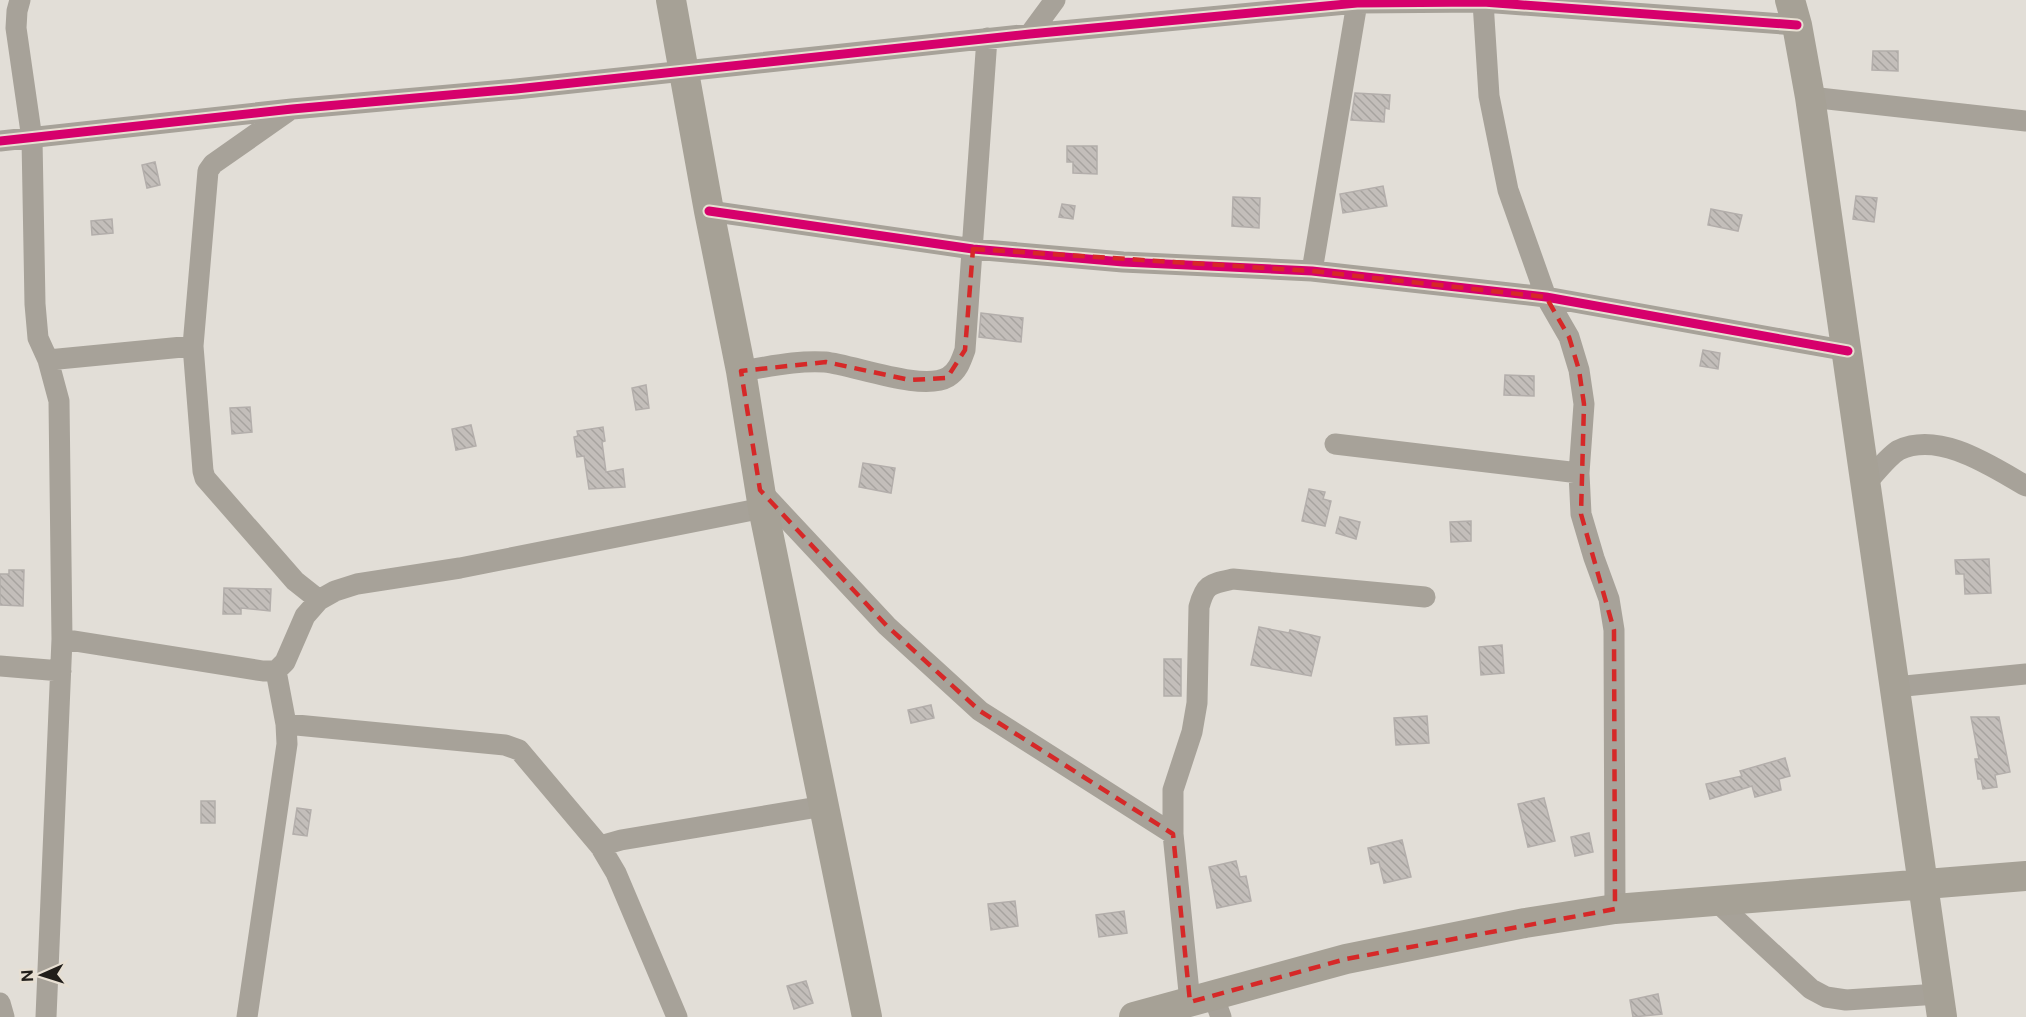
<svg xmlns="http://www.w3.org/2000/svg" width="2026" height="1017" font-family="'Public Sans',sans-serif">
<defs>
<pattern id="building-back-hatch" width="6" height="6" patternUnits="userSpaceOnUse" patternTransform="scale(1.5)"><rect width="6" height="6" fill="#c3beba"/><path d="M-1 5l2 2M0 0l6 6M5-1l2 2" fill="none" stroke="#a7a39f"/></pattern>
</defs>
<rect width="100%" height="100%" fill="#e2ded7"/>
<path fill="url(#building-back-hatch)" stroke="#b3aeab" stroke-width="1.5" d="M1873,51H1898V71L1872,70Z
M1355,93L1390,95L1389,109L1385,108L1384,122L1351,120Z
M1067,146H1097V174L1073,173V162H1067Z
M155,162L160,185L147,188L142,165Z
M1383,186L1387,206L1343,213L1340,194Z
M1856,196L1877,198L1874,222L1853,219Z
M1233,197L1260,198L1259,228L1232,226Z
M1062,204L1075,206L1073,219L1059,217Z
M1711,209L1742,215L1738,231L1708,225Z
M112,219L113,233L92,235L91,221Z
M981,313L1023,318L1021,342L979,337Z
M1703,350L1720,353L1718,369L1700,366Z
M1505,375L1534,376V396L1504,395Z
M646,385L649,408L636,410L632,388Z
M250,407L252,432L232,434L230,408Z
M471,425L476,446L456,450L452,429Z
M603,427L605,441L602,442L606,472L623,469L625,487L589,489L584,456L577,457L574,437L578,436L577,431Z
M863,463L895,468L891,493L859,487Z
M1309,489L1325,492L1323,499L1331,501L1325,526L1302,521Z
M1340,517L1360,522L1356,539L1336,533Z
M1471,521V541L1451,542L1450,522Z
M1989,559L1991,593L1965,594L1964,574H1956L1955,560Z
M9,570H24L23,606L0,605V574H9Z
M224,588L271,589L270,611L241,608V614H223Z
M1259,627L1289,633L1290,630L1320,637L1311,676L1251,665Z
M1502,645L1504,673L1481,675L1479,647Z
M1164,659H1181V696H1164Z
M931,705L934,718L911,723L908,710Z
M1427,716L1429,743L1396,745L1394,718Z
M1971,717H1999L2010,772L1995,775L1997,787L1983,789L1981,779H1978L1975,759H1979Z
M1785,758L1790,776L1779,779L1781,790L1755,797L1752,786L1710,799L1706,784L1742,776L1740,771Z
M1544,798L1555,841L1528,847L1518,804Z
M201,801H215V823H201Z
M297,808L311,810L307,836L293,834Z
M1589,833L1593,852L1575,856L1571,837Z
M1402,840L1411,877L1384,883L1379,862L1371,864L1368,848Z
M1236,861L1240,877L1246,876L1251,901L1217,908L1209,867Z
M1015,901L1018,926L991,930L988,904Z
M1124,911L1127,933L1099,937L1096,915Z
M806,981L813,1003L794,1009L787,986Z
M1658,994L1662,1014L1633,1017L1630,1000Z"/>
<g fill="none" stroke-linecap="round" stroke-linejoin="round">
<path stroke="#a7a299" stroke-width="21" d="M20,0L17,11L16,28L32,139L35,304L38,338L48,360L59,401L62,639L46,1017
M1483,2L1489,96L1508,190L1546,297L1569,337L1579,370L1584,404L1579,473L1581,514L1594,558L1609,599L1614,630L1615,909
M1030,34L1055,0
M1810,97L2026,121
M290,110L213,164L208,171L193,346L203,471L205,478L295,581L319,600
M0,141L292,109L516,89L1030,34L1357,3L1483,2L1797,25
M709,211L973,249L1123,262L1312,271L1546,297L1848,351
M1312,271L1357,3
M48,360L193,346
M741,371C768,367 797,360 825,362C854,365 923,392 948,377C958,371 961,361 965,350L987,38
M1335,444L1579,473
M1866,483C1874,475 1889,455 1899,450C1940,431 1991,466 2026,486
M760,490L887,626L980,711L1173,834
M62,639L263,671H276L285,662L305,616L319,600L335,591L357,584L460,568L763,508
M0,666L61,671
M1895,687L2026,674
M286,724L505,745L519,750L600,846L616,873L677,1017
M600,846L621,840L824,806
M1716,901L1811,989L1826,997L1846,1000L1939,994
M1213,995L1221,1017
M1190,1002L1173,834V790L1192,732L1197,703L1199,607C1205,584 1210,584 1233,579L1425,597
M0,1003L4,1017
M247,1017L287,744L286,724L276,671"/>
<path stroke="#a6a196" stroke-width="30" d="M671,0L709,211L741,371L763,508L867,1017
M1790,0L1797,25L1810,97L1942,1017
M1134,1017L1346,959L1525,923L1615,909L2026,876"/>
<defs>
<path id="cycleway" d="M0,141L292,109L516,89L1030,34L1357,3L1483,2L1797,25
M709,211L973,249L1123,262L1312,271L1546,297L1848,351"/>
</defs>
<use href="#cycleway" stroke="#e7dfd2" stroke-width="13"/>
<use href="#cycleway" stroke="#d6006c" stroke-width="9"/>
</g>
<path fill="none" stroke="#d62828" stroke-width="4.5" stroke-dasharray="12 8" stroke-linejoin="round" d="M973,249L1312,271L1546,297L1569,337L1579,370L1584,404L1581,514L1614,630L1615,909L1346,959L1190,1002L1173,834L980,711L887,626L760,490L741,371L826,362L910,380L947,378L965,350Z"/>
<g transform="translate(42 975) rotate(267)" stroke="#e7dfd2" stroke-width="4.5" paint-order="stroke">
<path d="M0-4.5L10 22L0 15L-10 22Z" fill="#211e1a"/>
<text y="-9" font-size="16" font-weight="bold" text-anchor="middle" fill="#211e1a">N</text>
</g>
</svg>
